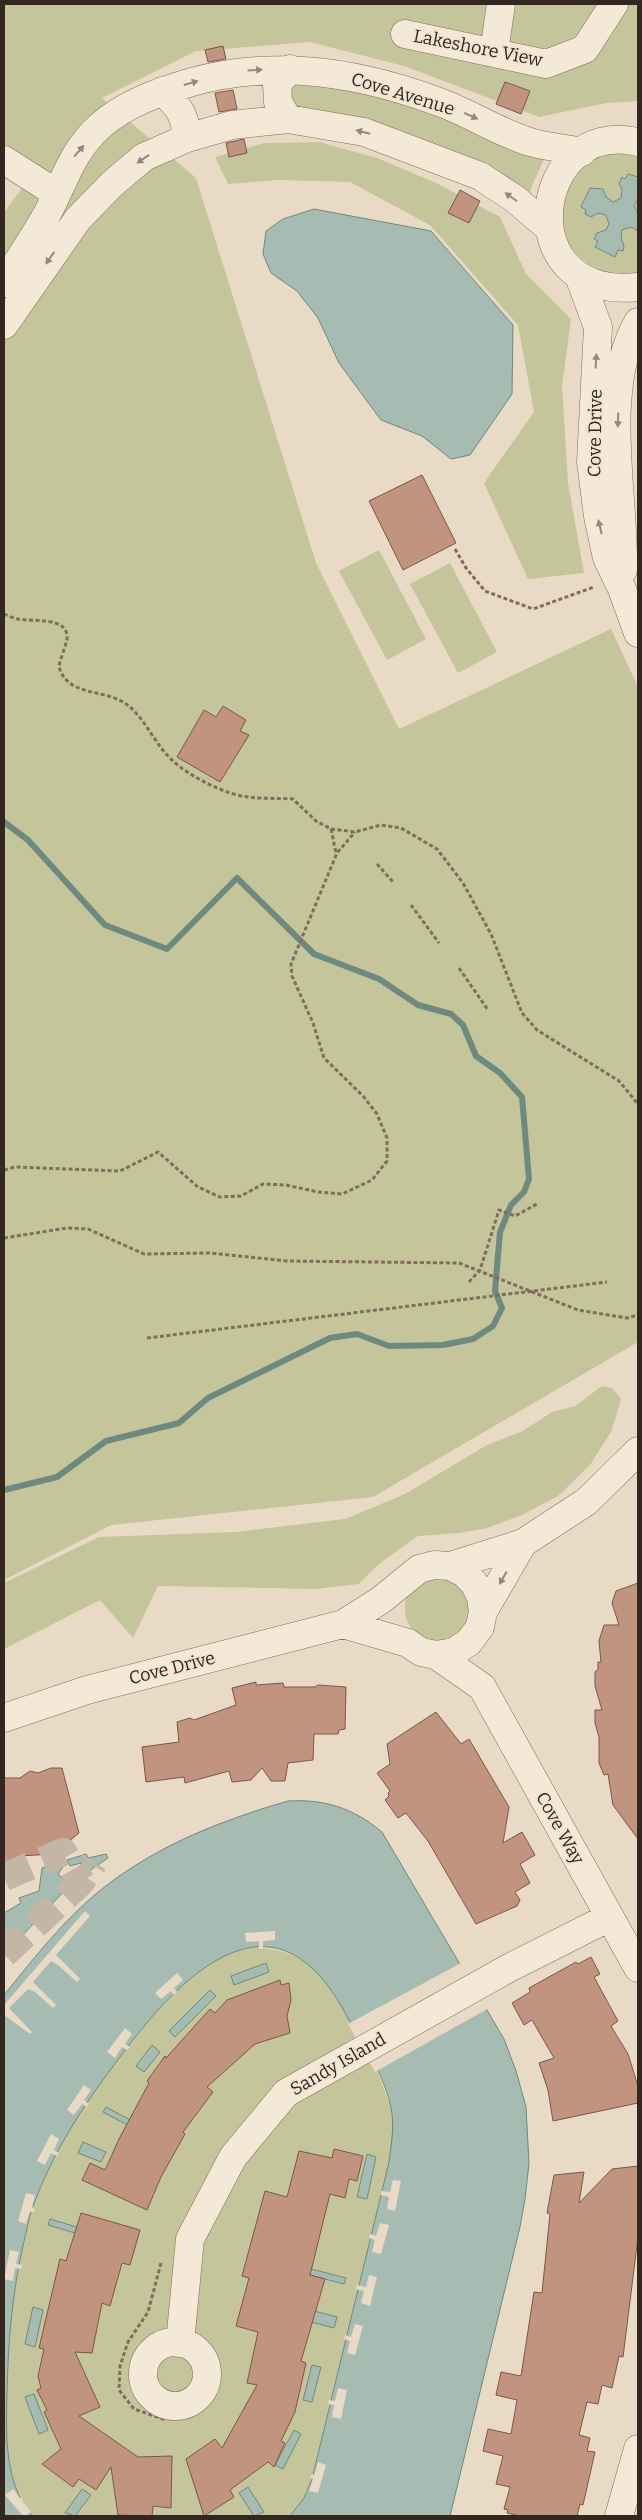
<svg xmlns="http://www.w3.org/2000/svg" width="642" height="2520" font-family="Bitter,serif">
<rect width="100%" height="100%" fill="#e8dac5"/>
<path fill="#c4c59a" d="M4,4H638V101L606,103L539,117L404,66L310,42L196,51L102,98L196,178L316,563L399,729L611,629L638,687V1342L373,1497L111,1525L4,1580V212L30,178L4,158Z
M300,76L356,87L547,153L533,183L528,200L292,107C287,93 290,87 300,76Z
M319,142L377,158L436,183L500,217L526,274L571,319L562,386L568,483L584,573L528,579L484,483L534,412L518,325L430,225L350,182L278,180L228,184L215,157L265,143Z
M622,153L638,156V273C594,285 548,241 563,195C565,190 570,184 574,180C582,169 589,160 603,156C609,154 616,154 622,153Z
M379,550L426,639L387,660L339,571Z
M450,563L497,652L458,673L410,584Z
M602,1386L612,1388L621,1399L612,1430L590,1465L558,1496L522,1515L484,1529L459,1533L418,1536L380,1563L359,1584L315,1589L158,1586L133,1638L100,1600L4,1649V1583L99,1537L235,1532L345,1519L405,1494L487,1445L523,1431L552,1412L575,1406Z
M452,1576L469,1593L470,1620C466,1626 460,1634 455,1638C426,1657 385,1618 416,1581Z
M251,1948C274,1948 293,1952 312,1967C336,1986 389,2085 392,2116C394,2132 391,2146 389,2162L312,2479L304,2498L290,2516H32C4,2482 6,2435 7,2393C8,2343 12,2295 23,2247C26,2234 28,2221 32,2210C59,2134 124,2034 185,1982C193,1976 200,1968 209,1963C222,1955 236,1951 251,1948Z"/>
<path fill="#a6bcb3" stroke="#6e897f" d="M628,174L638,177V199L634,206L638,214V235L637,230L631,227L622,230L621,238L624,246L623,251L618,250L615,257L595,247L598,241L594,239L597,233L606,230L609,224L606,215L598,213L591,217L585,214L586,210L581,207L590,188L603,189L606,197L613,202L621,198L622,189L619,184L622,177L625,179Z
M314,209L431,231L513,325L512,394L470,455L451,459L422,436L381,420L339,363L318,318L297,291L271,273L263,254L266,231L283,219Z
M288,1801C325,1799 353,1808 382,1832L504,2039L516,2071L526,2107L529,2163L525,2199L520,2227L450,2516H290L304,2498L312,2479L389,2162C391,2146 394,2130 392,2114C387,2077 362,2043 344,2011C272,1880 179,1977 120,2057C84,2104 52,2153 32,2209C28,2221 26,2234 23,2246C12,2295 8,2343 7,2393C6,2435 4,2482 32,2516H4V1995C31,1962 58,1927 91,1898C148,1849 216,1822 288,1801Z
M86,1854L88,1858L106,1854L108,1858L86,1873L83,1871L81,1863L70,1866L67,1860Z
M60,1861L63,1867L58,1874L70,1885L4,1955V1913L21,1903L19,1898L39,1891L42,1868Z
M266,1963L269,1972L234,1985L231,1976Z
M210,1990L216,1996L175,2037L169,2031Z
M152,2045L160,2052L144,2072L136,2066Z
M106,2107L149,2130L146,2135L103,2112Z
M83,2142L106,2152L101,2162L78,2153Z
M367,2154L376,2157L367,2199L357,2197Z
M50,2219L96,2233L95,2239L48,2225Z
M292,2264L346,2278L344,2284L290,2270Z
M33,2307L43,2310L35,2347L25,2344Z
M299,2307L337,2317L334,2328L296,2318Z
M312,2365L321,2367L312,2402L303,2400Z
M34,2394L48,2430L39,2434L25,2397Z
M294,2430L301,2434L283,2469L275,2465Z
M248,2487L264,2512L254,2516L239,2493Z
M82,2489L91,2495L75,2516L65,2513Z"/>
<path fill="#e8dac5" d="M85,1911L90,1916L56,1955L80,1979L77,1982L58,1965L51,1961L33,1982L56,2005L53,2008L35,1992L28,1989L9,2008L32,2032L30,2034L4,2015V2005Z
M275,1931V1940L263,1941V1949H259V1941L246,1942L245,1933Z
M461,1963L489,2008L375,2072L348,2024Z
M177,1973L183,1980L174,1988L177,1992L174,1995L171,1991L161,1999L155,1993Z
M125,2028L132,2034L125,2044L130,2047L127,2050L122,2047L115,2058L107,2052Z
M84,2085L91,2090L84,2100L89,2104L87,2107L82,2104L74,2115L67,2110Z
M51,2134L59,2139L54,2150L59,2153L57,2156L51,2153L45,2165L37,2161Z
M393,2180L401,2181L395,2211L387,2209L389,2197L381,2195V2191L390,2192Z
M26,2193L35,2195L32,2207L35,2209L34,2212H30L26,2224L18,2221Z
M380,2223L389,2225L381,2254L372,2252L375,2240L369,2238L370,2234L376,2236Z
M10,2250L19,2252L16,2264L22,2265L21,2269L15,2268L13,2281L4,2279Z
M369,2275L377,2277L370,2306L361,2303L364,2291L356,2289L357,2285L366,2287Z
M355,2324L363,2326L355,2355L347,2353L350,2341L344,2339L345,2335L351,2337Z
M338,2388L347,2390L341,2419L332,2417L334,2405L328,2404L329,2400L335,2401Z
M318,2462L326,2465L318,2493L309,2491L313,2479L310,2478L311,2474L314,2475Z
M13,2489L20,2498L22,2497L23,2502L31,2512L26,2516H23L5,2495Z"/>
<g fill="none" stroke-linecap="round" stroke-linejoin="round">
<path stroke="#6e897f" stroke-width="6" d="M4,822L28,840L105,925L167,949L237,878L314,954L379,979L418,1005L451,1014L463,1025L476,1056L500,1073L522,1097L529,1179L524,1192L511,1205L500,1232L495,1291L502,1308L493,1326L473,1339L443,1345L389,1346L357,1334L330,1338L208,1398L179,1423L106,1441L57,1477L4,1490"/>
</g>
<path fill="#c1947f" stroke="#7d5646" d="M223,46L226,59L208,62L205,50Z
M505,82L530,91L521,114L496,104Z
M233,90L237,109L219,112L215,93Z
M244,139L247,153L229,157L226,143Z
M460,190L480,201L469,223L448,213Z
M422,475L456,543L403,570L369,501Z
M223,706L246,720L240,731L249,735L220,782L177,757L204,710L216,717Z
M638,1583V1839L613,1805L608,1774L604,1775L599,1763V1737L595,1723V1710H602L595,1686V1672L598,1669V1662H601L599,1641L604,1625H619L612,1603L616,1591Z
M256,1682V1685L283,1683L284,1687H315L318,1685L346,1687L345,1729L339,1730L338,1734H314L313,1760L288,1763L285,1781H271L262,1768L251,1780L232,1782L229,1771L185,1783L184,1777L146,1782L142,1747L179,1742L177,1722L190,1718L194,1720L236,1705L232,1688Z
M436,1712L461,1744L469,1739L509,1807L503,1843L522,1832L535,1855L520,1864L530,1883L515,1892L520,1900L517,1906L476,1924L428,1841L406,1813L398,1818L385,1800L389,1796L388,1793L390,1791L377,1773L390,1764L387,1744Z
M51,1768H62L79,1833L53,1854L19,1856L4,1868V1778H20L30,1771L38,1773Z
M591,1957L600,1974L594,1977L618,2021L611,2026L628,2054L638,2086V2103L553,2121L548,2090L539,2063L554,2058L532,2020L524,2025L512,2003L530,1992L529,1988L576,1962L578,1964Z
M280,1980L281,1985L289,1983L291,2000L287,2016L290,2033L255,2044L207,2087L213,2092L183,2132L185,2134L161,2177L147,2210L82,2180L90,2163L105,2170L119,2139L149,2083L147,2081L165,2056L166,2058L210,2009L215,2013L227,2000Z
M334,2149L363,2156L357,2181L349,2179L345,2198L330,2194L310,2275L325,2279L301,2361L306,2363L295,2412L281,2441L285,2443L274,2467L268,2462L230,2490L234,2497L204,2516L186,2459L215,2439L222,2448L257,2385L247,2383L258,2332L236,2326L249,2278L242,2276L265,2191L287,2197L299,2151L332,2158Z
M638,2166V2237L623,2357L619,2356L612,2388L602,2385L598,2404L587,2402L579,2435L590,2438L587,2451L595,2452L583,2505L580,2504L577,2516H520L507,2513L508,2510L504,2509L510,2487L496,2484L503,2456L483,2451L488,2429L511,2434L517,2400L496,2395L501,2372L521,2376L534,2292L542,2293L550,2214L547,2213L554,2175L584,2172L579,2203L612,2169Z
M81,2213L140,2230L130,2265L122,2263L110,2306L102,2303L92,2353L75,2352L100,2407L79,2416L138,2457L172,2456L171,2508L153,2506L152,2516L118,2515L111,2467L96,2490L79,2479L73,2487L42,2464L61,2449L44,2412L47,2410L37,2390L41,2388L38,2376L44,2349L39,2348L60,2259L66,2261Z"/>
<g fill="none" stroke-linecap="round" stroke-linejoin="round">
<path stroke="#c4b6a4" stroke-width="28" stroke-dasharray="28 14" stroke-linecap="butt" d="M4,1877L63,1852L81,1882
M4,1954L81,1882L94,1862"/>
<defs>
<path id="minor" d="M405,34L546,64L585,49L614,4
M494,52L501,4
M162,91C179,107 185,114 187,138
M288,119L278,102L277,84L290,69
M638,142C531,117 508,301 638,287
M4,160L56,193
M579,276L598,327L591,462L598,516L607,558L622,589L638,633
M4,283C18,261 33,239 46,216C64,183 71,152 100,126C126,103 159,92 192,82C279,58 364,73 447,105C474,116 501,133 530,142C546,147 565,148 582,152
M4,325L78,219L112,184L144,157L187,138L232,125L288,119L364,132L480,176L515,199L549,228
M623,570C625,496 599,390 638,322
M450,1566L523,1543L586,1502L638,1451
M343,1624L408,1643L421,1652L436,1655L454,1652L469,1642L480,1627L483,1612L523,1543
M436,1655L482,1687L638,1968
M4,1718L87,1690L343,1624L381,1600L419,1569L434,1565L450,1566L464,1573L474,1583L481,1597L483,1612
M143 2374a32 32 0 1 1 64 0a32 32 0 1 1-64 0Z
M180,2343L190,2239L233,2157L286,2093L509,1968L610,1917
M619,2516L638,2449"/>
</defs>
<use href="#minor" stroke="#816c5d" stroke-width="29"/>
<path stroke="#816c5d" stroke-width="3" stroke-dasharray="4 2.5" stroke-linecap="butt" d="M455,549L466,568L485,591L533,609L594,587
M4,614C8,616 13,618 18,619C33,622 69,616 67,639C65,648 61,657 59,666C67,699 108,687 130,707C147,722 156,746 173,761C189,776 226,795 248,797C263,799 278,798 293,799L316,821L331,829L336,853
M331,829L355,832L381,825L401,828L437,849L463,883L491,934L522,1013L537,1030L619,1081L638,1104
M377,864L393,882
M411,905L439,943
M459,968L488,1010
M4,1170L15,1167L120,1171L158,1152L198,1187L220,1197L241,1196L263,1184L286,1185L318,1192L342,1194L372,1180L387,1161V1138L377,1114L363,1096L324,1058L313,1023L292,976L291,964L337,853L355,832
M4,1238L67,1228L88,1229L144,1254L210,1253L287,1261L459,1263L578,1310L627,1318L638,1315
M469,1282L480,1270L499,1210L515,1216L537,1204
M147,1338L607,1282
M161,2263L148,2312L128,2342L120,2366L119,2390L134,2409L163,2419L203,2410L215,2376L204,2347"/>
<use href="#minor" stroke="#f4e8d7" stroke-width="28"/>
</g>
<defs><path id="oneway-solid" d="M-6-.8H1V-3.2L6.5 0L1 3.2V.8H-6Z" transform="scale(1.25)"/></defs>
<g fill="#94887b">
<use href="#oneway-solid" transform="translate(255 70) rotate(-4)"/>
<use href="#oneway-solid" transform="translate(191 83) rotate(-16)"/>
<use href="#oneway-solid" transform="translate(471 116) rotate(24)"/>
<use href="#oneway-solid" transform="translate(363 132) rotate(-166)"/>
<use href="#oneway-solid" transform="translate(79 151) rotate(-49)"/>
<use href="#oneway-solid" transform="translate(143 159) rotate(146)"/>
<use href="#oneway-solid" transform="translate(511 197) rotate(-145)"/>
<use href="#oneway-solid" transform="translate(50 258) rotate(125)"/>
<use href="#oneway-solid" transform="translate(596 361) rotate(-87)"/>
<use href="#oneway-solid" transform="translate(618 420) rotate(92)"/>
<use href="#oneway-solid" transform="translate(600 527) rotate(-103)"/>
<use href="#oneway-solid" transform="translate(503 1578) rotate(120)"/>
</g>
<g text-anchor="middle" stroke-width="4" stroke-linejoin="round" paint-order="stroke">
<g font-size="18" fill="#33271f" stroke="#f0e5d3">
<text transform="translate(478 48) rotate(11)" y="6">Lakeshore View</text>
<text transform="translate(403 94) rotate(17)" y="6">Cove Avenue</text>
<text transform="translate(595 433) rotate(-89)" y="6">Cove Drive</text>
<text transform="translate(172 1668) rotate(-14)" y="6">Cove Drive</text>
<text transform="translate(560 1828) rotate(61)" y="6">Cove Way</text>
<text transform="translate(338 2064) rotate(-30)" y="6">Sandy Island</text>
</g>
</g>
<rect width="642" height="2520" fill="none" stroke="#33271f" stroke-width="10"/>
</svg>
